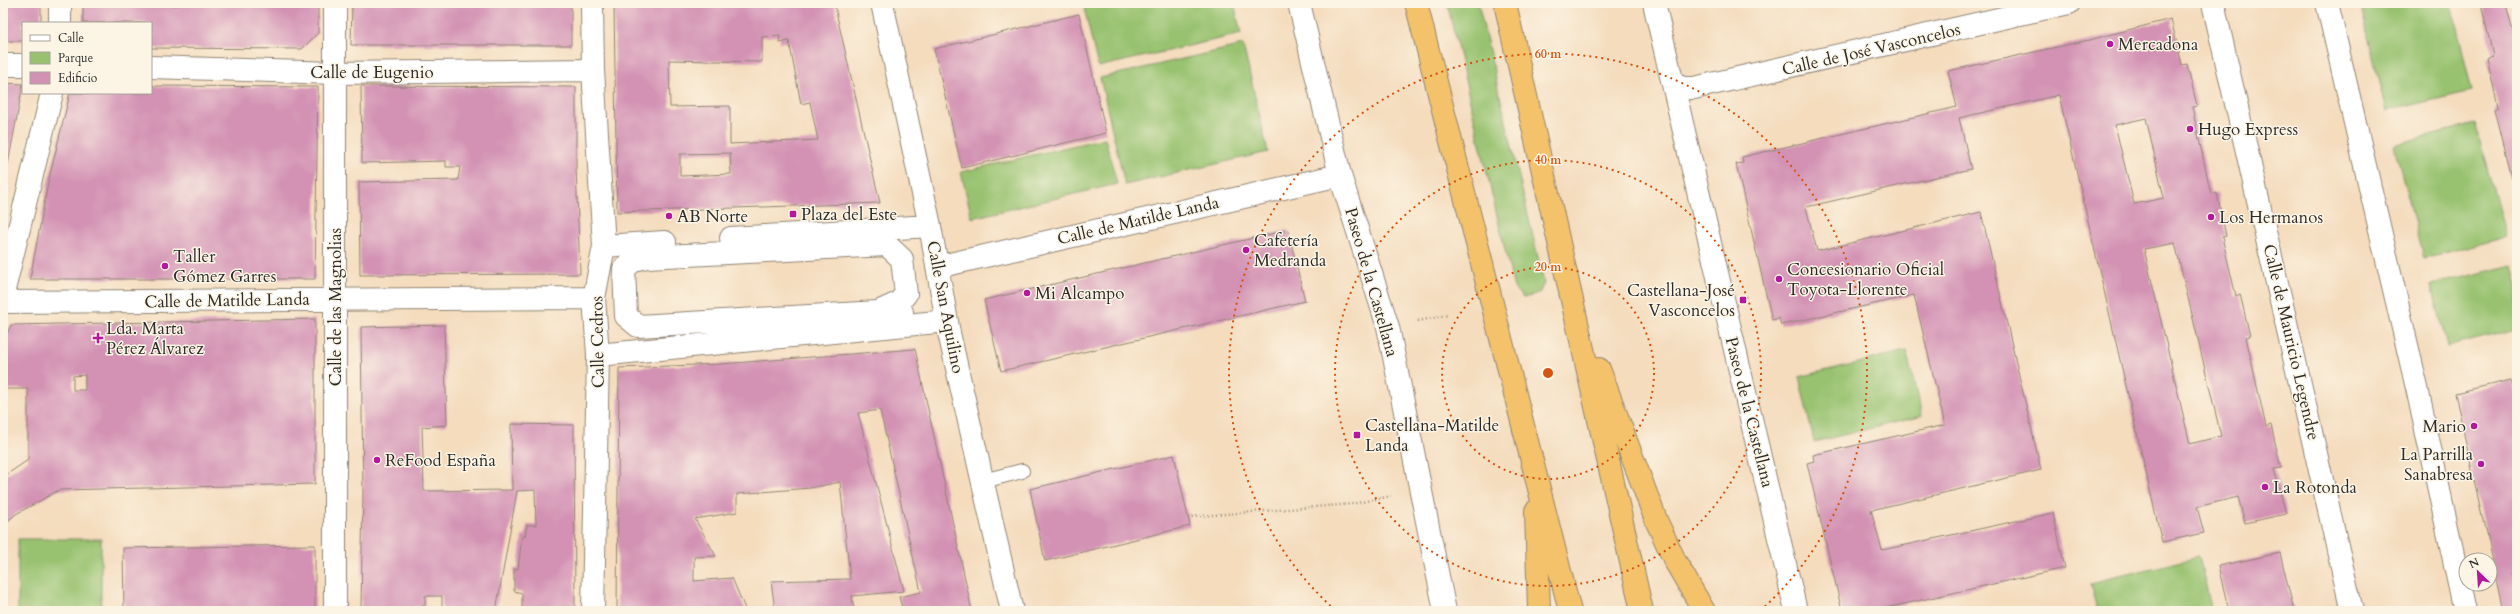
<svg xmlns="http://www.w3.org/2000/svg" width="2520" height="614" font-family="Cardo,serif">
<rect width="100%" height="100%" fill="#fcf5e5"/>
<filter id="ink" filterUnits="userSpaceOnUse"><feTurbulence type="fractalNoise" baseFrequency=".025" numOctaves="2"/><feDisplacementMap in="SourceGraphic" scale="8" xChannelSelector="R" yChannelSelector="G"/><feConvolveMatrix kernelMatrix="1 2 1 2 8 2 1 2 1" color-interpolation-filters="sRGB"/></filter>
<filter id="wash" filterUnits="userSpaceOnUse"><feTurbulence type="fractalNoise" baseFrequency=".012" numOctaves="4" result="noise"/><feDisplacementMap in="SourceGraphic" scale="16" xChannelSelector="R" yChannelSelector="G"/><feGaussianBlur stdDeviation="0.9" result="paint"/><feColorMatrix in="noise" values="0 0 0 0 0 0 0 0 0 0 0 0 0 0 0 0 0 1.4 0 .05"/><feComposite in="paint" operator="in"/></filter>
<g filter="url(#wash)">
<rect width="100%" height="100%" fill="#f4dcbd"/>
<path fill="#98c26f" stroke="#62764d" d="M1083,3H1234L1241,34L1098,67Z
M1447,3H1478L1544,283L1539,294L1523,298L1514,288Z
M2360,3H2451L2472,91L2386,111Z
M1243,45L1268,152L1125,185L1100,78Z
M2475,123L2506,237L2424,258L2394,145Z
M1105,138L1117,184L972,218L961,172Z
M2512,265L2517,286V329L2447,347L2432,285Z
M1906,351L1922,416L1814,442L1799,377Z
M18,539H101V611H18Z
M2199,557L2212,611H2097L2090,583Z"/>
<g id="blocks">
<path fill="#d392b4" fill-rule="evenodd" d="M3,3H41V23H23V41H3Z
M83,3H164L163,6L182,5V3H318V33L302,49L151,48V23H83Z
M352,3H571V45H351Z
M614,3H834L880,203L617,212ZM780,36L779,43L789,41L801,104L810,102L818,140L730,144V106L670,107L669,60L762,62V37ZM730,153L731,174L680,176V154Z
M2481,3H2510L2506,5L2514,36L2517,35V201L2494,109L2498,107L2487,58L2493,56Z
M1079,14L1106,133L962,168L934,49Z
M2171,19L2182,65L2187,64L2197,106L2192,107L2211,194L2217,193L2226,236L2222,237L2236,296L2240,294L2250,336L2246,337L2266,427L2271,425L2281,468L2274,469L2286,514L2245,523L2238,497L2197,507L2204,533L2162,542L2059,95L1959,118L1971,169L1806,207L1817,251L1981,212L2041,470L1871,510L1882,550L2053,513L2065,568L1872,611H1842L1807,463L1814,461L1813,455L1945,425L1914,295L1781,325L1779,318L1772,320L1736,164L1743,163L1742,157L1957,107L1948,71L2089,40ZM2146,118L2164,198L2134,204L2115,125ZM2175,243L2221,436L2190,444L2144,249Z
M3,83L23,84L8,164L3,163Z
M151,86L318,87L315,279H30L48,183L70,93H151Z
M361,86L576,87V167L580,274L360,275L359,182L458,180L460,167H446V161L362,163Z
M1288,230L1305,301L1001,371L984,300Z
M315,319V484L59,490L16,514L3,525V477L28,460V389H3V342L11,325ZM85,375V390H73V376Z
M444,325L447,425L422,427L424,491L512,490L511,424L574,425L575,611H522V593L514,591V569H518L522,536H525L527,525H536L535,490L517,491L496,611H442V596H425V606H412V611H361L363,492L361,327Z
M915,349L972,611H903L899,597L921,592L880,410L858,413L904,591L852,596L854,611H775L771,581L850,579L840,482L810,488L737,494V512L695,519L716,556L694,557V581L732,578L746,611H617L619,368L721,364Z
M2511,380L2517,401V574H2512L2517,611H2503L2455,393Z
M1174,455L1190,526L1045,561L1030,489Z
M315,545V611H124L123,548Z
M2280,553L2294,611H2229L2218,566Z"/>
</g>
</g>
<g filter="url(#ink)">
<use href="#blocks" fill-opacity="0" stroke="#908474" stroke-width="1"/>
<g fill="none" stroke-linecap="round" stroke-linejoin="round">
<defs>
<path id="lane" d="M983,481L1022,471"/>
<path id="street" d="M335,3V611
M592,3L593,70L604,246L594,298L598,355L593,611
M882,3L930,226L949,333L1012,611
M1299,3L1340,175L1388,327L1445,611
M1654,3L1796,611
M2213,3L2352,611
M2327,3L2417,388L2465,611
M60,23V3
M3,65H23
M151,67L335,73L593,70
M1673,83L1683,88H1694L2069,3
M731,238L930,226
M604,246L665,242
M937,267L1340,175
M3,294L52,93
M3,302L594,298
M898,303L906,294L902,259L887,245L646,257L634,260L624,269L626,316L638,326L878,312L898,303L902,312
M598,355L947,321"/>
<path id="highway" d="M1416,3L1570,611
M1505,3L1642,611
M1599,369L1656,520L1675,561L1704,611
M1536,511L1539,611"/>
</defs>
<use href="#lane" stroke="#908474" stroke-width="16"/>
<use href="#street" stroke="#908474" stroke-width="24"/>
<use href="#highway" stroke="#908474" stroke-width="24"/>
<path stroke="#908474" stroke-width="2.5" stroke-dasharray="1 3" stroke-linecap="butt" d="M1418,321L1448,315
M1188,517L1352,504L1391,496"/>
<use href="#lane" stroke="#fff" stroke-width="14"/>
<use href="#street" stroke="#fff" stroke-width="22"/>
<use href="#highway" stroke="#f3c26a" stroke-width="22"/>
</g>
</g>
<g fill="none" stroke="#d5540f" stroke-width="2" stroke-dasharray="2 4">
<circle cx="1548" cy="373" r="106"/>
<circle cx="1548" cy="373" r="213"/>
<path d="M1335 610A319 319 0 1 1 1761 610"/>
</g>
<g fill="#b5179e" stroke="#fcf5e5" stroke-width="1.5">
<circle cx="2110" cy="44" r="4"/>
<circle cx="2190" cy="129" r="4"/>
<rect x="789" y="210" width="8" height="8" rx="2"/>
<circle cx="669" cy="216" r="4"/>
<circle cx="2211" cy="217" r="4"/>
<circle cx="1246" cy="250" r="4"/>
<circle cx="165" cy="266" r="4"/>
<circle cx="1779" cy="279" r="4"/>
<circle cx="1027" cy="293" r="4"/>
<rect x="1739" y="296" width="8" height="8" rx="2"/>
<path d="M96 332h4v4h4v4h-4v4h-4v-4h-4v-4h4z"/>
<circle cx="2474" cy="426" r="4"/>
<rect x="1353" y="431" width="8" height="8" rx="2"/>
<circle cx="377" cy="460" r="4"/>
<circle cx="2481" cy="464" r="4"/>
<circle cx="2265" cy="487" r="4"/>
</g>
<g text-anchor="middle" stroke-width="3" stroke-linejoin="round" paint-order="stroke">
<g font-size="17" fill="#2b2b2b" stroke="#fcf5e5" text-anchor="start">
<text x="2118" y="50">Mercadona</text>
<text x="2198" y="135">Hugo Express</text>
<text x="801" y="220">Plaza del Este</text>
<text x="677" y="222">AB Norte</text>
<text x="2219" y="223">Los Hermanos</text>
<text x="1254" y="246">Cafetería<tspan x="1254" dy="20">Medranda</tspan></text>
<text x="173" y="262">Taller<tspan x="173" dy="20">Gómez Garres</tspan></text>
<text x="1787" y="275">Concesionario Oficial<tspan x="1787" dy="20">Toyota-Llorente</tspan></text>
<text x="1735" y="296" text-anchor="end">Castellana-José<tspan x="1735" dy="20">Vasconcelos</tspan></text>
<text x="1035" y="299">Mi Alcampo</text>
<text x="106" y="334">Lda. Marta<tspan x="106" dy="20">Pérez Álvarez</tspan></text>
<text x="1365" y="431">Castellana-Matilde<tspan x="1365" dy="20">Landa</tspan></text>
<text x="2466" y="432" text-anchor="end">Mario</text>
<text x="2473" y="460" text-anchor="end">La Parrilla<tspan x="2473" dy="20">Sanabresa</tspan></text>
<text x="385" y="466">ReFood España</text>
<text x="2273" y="493">La Rotonda</text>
</g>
<g font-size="17" fill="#2b2b2b" stroke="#fcf5e5">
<text transform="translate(1871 49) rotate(-13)" y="6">Calle de José Vasconcelos</text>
<text x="372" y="78">Calle de Eugenio</text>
<text transform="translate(1138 220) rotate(-13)" y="6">Calle de Matilde Landa</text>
<text transform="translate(1372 282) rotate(74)" y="6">Paseo de la Castellana</text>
<text transform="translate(227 300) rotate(-1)" y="6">Calle de Matilde Landa</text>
<text transform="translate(335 307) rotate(-90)" y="6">Calle de las Magnolias</text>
<text transform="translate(946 307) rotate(79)" y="6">Calle San Aquilino</text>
<text transform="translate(597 342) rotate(-91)" y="6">Calle Cedros</text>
<text transform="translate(2292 342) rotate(77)" y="6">Calle de Mauricio Legendre</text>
<text transform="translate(1750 412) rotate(76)" y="6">Paseo de la Castellana</text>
</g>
</g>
<circle cx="1548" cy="373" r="6" fill="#d5540f" stroke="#fcf5e5" stroke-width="2"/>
<g font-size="12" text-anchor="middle" font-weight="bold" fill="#d5540f" stroke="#fcf5e5" stroke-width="3" stroke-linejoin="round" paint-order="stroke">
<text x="1548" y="58">60 m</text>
<text x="1548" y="164">40 m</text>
<text x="1548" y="271">20 m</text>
</g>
<rect width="2520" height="614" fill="none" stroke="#fcf5e5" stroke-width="16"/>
<rect x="22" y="22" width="130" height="72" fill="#fcf5e5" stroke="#a8a49b"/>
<rect x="30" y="35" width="20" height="6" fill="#ffffff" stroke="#a8a49b"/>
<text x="58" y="42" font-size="12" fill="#2b2b2b">Calle</text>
<rect x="30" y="52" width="20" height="12" fill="#98c26f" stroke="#a8a49b"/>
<text x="58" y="62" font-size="12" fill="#2b2b2b">Parque</text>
<rect x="30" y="72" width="20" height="12" fill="#d392b4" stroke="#a8a49b"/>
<text x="58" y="82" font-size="12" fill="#2b2b2b">Edificio</text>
<g transform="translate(2478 572) rotate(335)"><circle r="19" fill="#fcf5e5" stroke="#a8a49b"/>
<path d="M0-3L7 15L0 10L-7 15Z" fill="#b5179e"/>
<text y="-6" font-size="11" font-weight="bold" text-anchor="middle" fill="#2b2b2b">N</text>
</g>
</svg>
